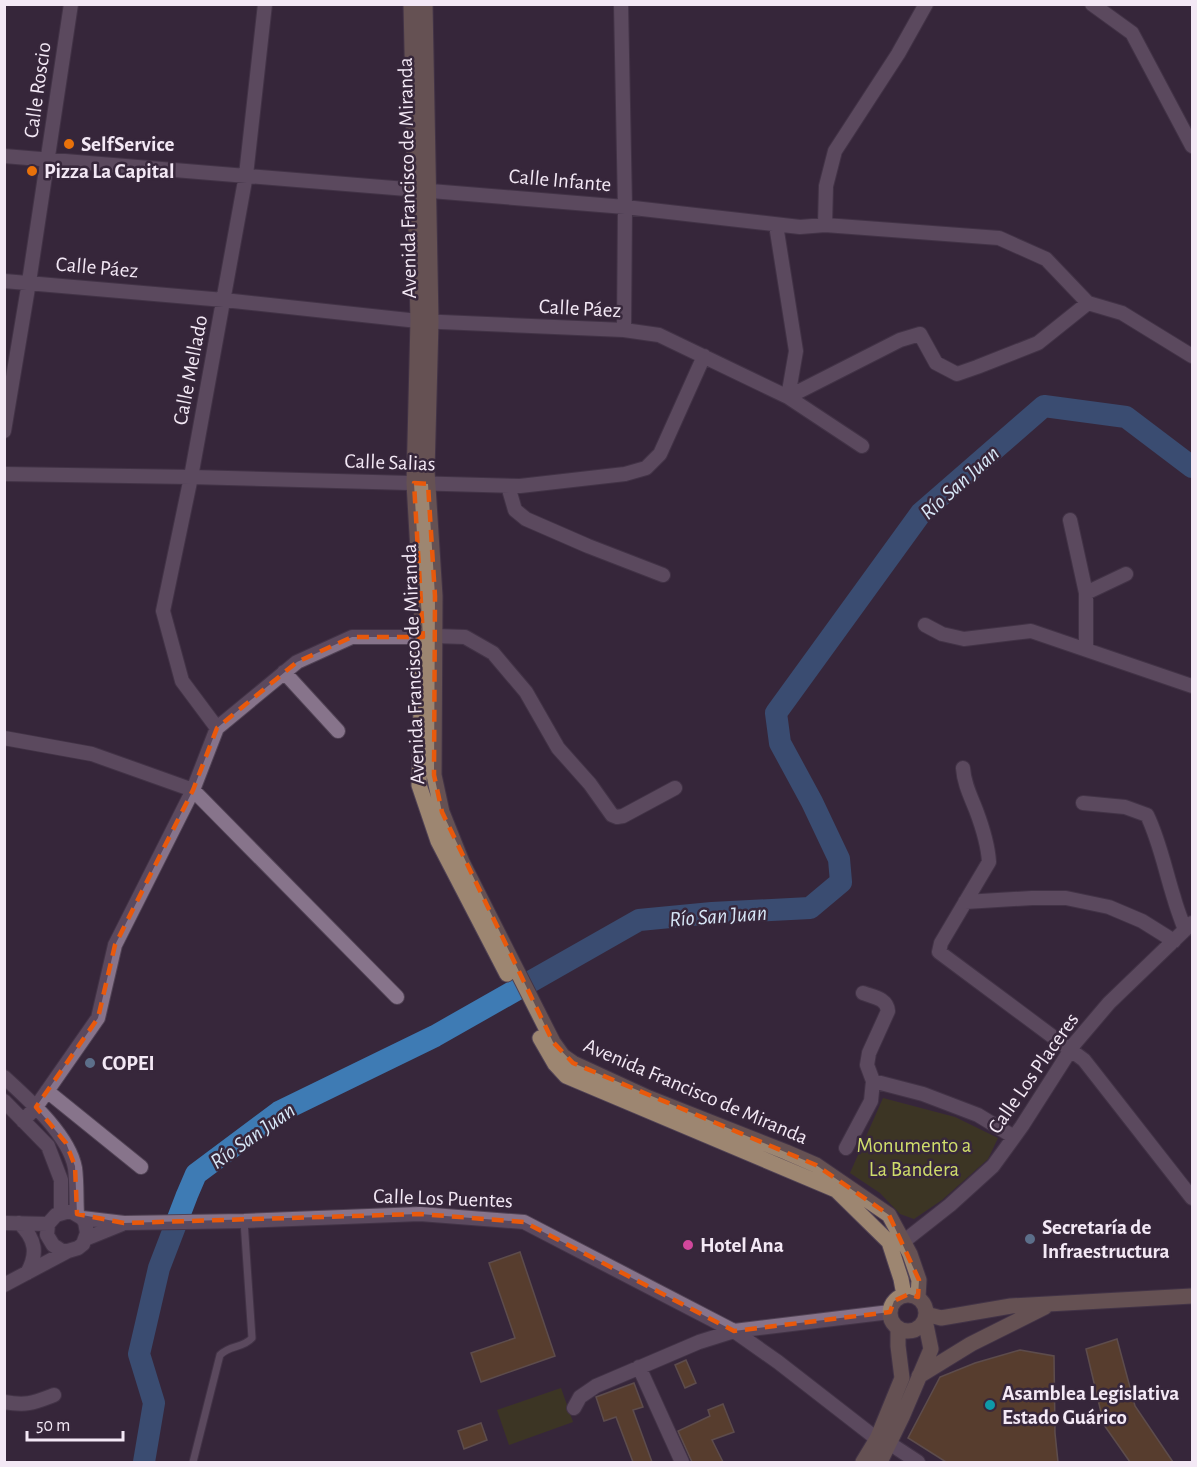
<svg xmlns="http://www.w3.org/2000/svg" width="1197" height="1467" font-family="'Alegreya Sans',sans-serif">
<rect width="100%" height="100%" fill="#37273b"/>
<path fill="#43480a" d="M883,1098L955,1117L998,1138L988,1159L942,1200L914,1219L900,1214L880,1193L850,1173Z
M561,1388L573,1422L509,1445L497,1410Z"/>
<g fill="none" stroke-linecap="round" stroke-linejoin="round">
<path stroke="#3e7bb4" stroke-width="22" d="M144,1462L154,1403L139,1354L159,1268L187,1195L196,1174L279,1112L435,1036L639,920L712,913L810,908L841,882L839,859L812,802L780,743L776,713L921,513L1044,406L1126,417L1192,467"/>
</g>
<path fill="#7e5a20" stroke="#8d7b63" stroke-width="1.5" d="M520,1252L555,1356L481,1382L471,1353L515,1338L489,1263Z
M1117,1339L1135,1406L1173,1462H1130L1104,1425L1086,1349Z
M1020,1350L1054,1356L1055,1433L1058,1462H946L908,1438L940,1377L975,1363Z
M686,1360L696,1383L685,1388L675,1365Z
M634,1383L643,1407L633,1410L652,1462H633L616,1417L604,1421L596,1397Z
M723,1404L734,1432L712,1440L723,1462H692L678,1431L710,1416L708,1410Z
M481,1423L487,1440L464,1449L458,1431Z"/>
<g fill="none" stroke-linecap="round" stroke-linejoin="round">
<defs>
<path id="lane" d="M193,1462L220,1355C231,1344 242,1349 252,1338L244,1221"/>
<path id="street" d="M621,4L625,207L624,330
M1092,4L1132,33L1192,146
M4,156L625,207L800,227L825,225L999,238L1046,259L1088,303
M776,225L796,351L788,397L862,446
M825,225L826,186L835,151L898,54L926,4
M4,281L224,300L418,321L624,330L659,335L788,397L900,340L920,334L936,363L957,374L977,367L1038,343L1088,303
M1088,303L1122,313L1192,356
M4,431L29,282L71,4
M4,474L191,477L520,486L625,474L646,468L660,454L704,356
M508,486L515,510L526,519L588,546L663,575
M1070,520L1086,593V649
M1086,593L1126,574
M925,625L942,634L964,639L1031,631L1192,686
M435,636L465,637L493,653L526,692L558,748L590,784L612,815L617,817L623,816L675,788
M284,672L338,731
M217,728L182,681L163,611L191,477L246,175L265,4
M4,738L92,754L193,790L397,997
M963,768C964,783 970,795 976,810C982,826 988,844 989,862L941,943L939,952L1084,1060L1192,1198
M1083,803L1125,807L1147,815C1160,842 1165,870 1174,898C1177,909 1181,919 1185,930
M965,902L1032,898H1066L1109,907L1142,921L1174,941
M4,1077C28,1099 69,1135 75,1168C77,1183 76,1199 77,1214
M873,1081L923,1094L978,1115L1014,1137
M47,1091L141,1167
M4,1101L48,1146L61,1180V1213
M23,1121L36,1107L98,1018L115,945L193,790L217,728L297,662L352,637H423
M846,1148L871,1101L873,1081L867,1065L869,1053L888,1011C887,998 873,997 863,993
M82,1218L85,1222L87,1233L83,1244L78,1248L68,1251H62L53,1245L47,1235L48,1224L56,1215L66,1212H72L82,1218L124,1223L244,1221L420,1214L524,1222L734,1331L778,1362L877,1439L889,1443L918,1462
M4,1223L48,1224
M19,1223C36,1239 38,1254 27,1273
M85,1239L122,1224
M903,1242L950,1205L993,1166L1022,1126L1075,1043L1109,1003L1192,923
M4,1285L68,1251
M639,1367L682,1462
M4,1402C27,1406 33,1403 54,1395
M574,1408L580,1397L596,1386L699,1342L734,1331L890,1312"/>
<path id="secondary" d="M411,4L418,321L414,483L423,637L419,785L438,841L507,974
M425,4L431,322L427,471L435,596L434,775L442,812L462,862L553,1042L563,1056L573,1063L649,1098L786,1152L816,1165L889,1215L910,1254L919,1280L918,1297
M540,1038L555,1064L566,1076L836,1190L889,1242L901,1279L904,1295
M890 1313a18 18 0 1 1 36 0a18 18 0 1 1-36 0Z
M926,1314L941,1318L1011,1306L1192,1296
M919,1376L971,1344L1045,1307
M863,1462L877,1439L902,1378L898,1346V1328
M880,1462L902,1417L931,1349L925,1320"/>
</defs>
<use href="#lane" stroke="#514355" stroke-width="9"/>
<use href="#street" stroke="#514355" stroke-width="16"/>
<use href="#secondary" stroke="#514355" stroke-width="17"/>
<use href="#lane" stroke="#87748b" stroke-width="7"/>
<use href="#street" stroke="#87748b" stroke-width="14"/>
<use href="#secondary" stroke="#9d8671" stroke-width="15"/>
</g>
<path d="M0 0H1197V1467H0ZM414,483L428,484L435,596L434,775L442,812L553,1042L573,1063L816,1165L889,1215L919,1280L918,1297L909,1294L894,1301L890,1312L734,1331L524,1222L420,1214L124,1223L77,1214L75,1166L66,1143L36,1107L98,1018L115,945L193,790L217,728L297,662L352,637H423Z" fill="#37273b" fill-opacity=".55" fill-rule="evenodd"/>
<path fill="none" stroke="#e8590c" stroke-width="4.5" stroke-dasharray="12 8" stroke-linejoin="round" d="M414,483L428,484L435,596L434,775L442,812L553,1042L573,1063L816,1165L889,1215L919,1280L918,1297L909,1294L894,1301L890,1312L734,1331L524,1222L420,1214L124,1223L77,1214L75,1166L66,1143L36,1107L98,1018L115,945L193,790L217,728L297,662L352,637H423Z"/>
<g fill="#e8710a" stroke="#37273b" stroke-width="2">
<circle cx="69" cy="144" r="6"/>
<circle cx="32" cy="171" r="6"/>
</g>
<g fill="#5c6f8a" stroke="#37273b" stroke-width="2">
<circle cx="90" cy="1063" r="6"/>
<circle cx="1030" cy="1239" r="6"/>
</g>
<circle fill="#d1479c" stroke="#37273b" stroke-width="2" cx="688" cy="1245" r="6"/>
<circle fill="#0f9aa8" stroke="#37273b" stroke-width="2" cx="990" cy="1405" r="6"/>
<g text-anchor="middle" stroke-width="5" stroke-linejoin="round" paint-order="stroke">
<g font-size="21" fill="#f3e8f5" stroke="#37273b">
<text transform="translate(37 90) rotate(-82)" y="7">Calle Roscio</text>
<text transform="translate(407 178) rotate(-91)" y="7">Avenida Francisco de Miranda</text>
<text transform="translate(560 180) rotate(5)" y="7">Calle Infante</text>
<text transform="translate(97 267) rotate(5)" y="7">Calle Páez</text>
<text transform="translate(580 308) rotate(3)" y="7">Calle Páez</text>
<text transform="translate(190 370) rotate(-79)" y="7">Calle Mellado</text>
<text transform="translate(390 462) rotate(2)" y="7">Calle Salias</text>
<text transform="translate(413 664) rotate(-92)" y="7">Avenida Francisco de Miranda</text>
<text transform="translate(1033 1073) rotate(-55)" y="7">Calle Los Placeres</text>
<text transform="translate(696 1091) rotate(23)" y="7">Avenida Francisco de Miranda</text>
<text transform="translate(443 1198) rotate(2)" y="7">Calle Los Puentes</text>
</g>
<g font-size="21" font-weight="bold" fill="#f3e8f5" stroke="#37273b" text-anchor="start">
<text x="81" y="151">SelfService</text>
<text x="44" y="178">Pizza La Capital</text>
<text x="102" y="1070">COPEI</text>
<text x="1042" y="1234">Secretaría de<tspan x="1042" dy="24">Infraestructura</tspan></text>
<text x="700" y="1252">Hotel Ana</text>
<text x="1002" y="1400">Asamblea Legislativa<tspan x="1002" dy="24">Estado Guárico</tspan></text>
</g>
<g font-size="21" fill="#cfdc6b" stroke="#37273b">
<text x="914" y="1152">Monumento a<tspan x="914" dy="24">La Bandera</tspan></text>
</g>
<g font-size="22" font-style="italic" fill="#d7e7f7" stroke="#37273b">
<text transform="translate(959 482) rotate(-42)" y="8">Río San Juan</text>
<text transform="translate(718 915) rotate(-4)" y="8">Río San Juan</text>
<text transform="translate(252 1135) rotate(-35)" y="8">Río San Juan</text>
</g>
</g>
<rect width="1197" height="1467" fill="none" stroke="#f3e8f5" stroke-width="12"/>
<path d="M27 1431v9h96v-9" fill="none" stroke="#f3e8f5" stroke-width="3"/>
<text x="36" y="1431" font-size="18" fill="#f3e8f5" stroke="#37273b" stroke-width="4.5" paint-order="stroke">50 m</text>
</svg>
